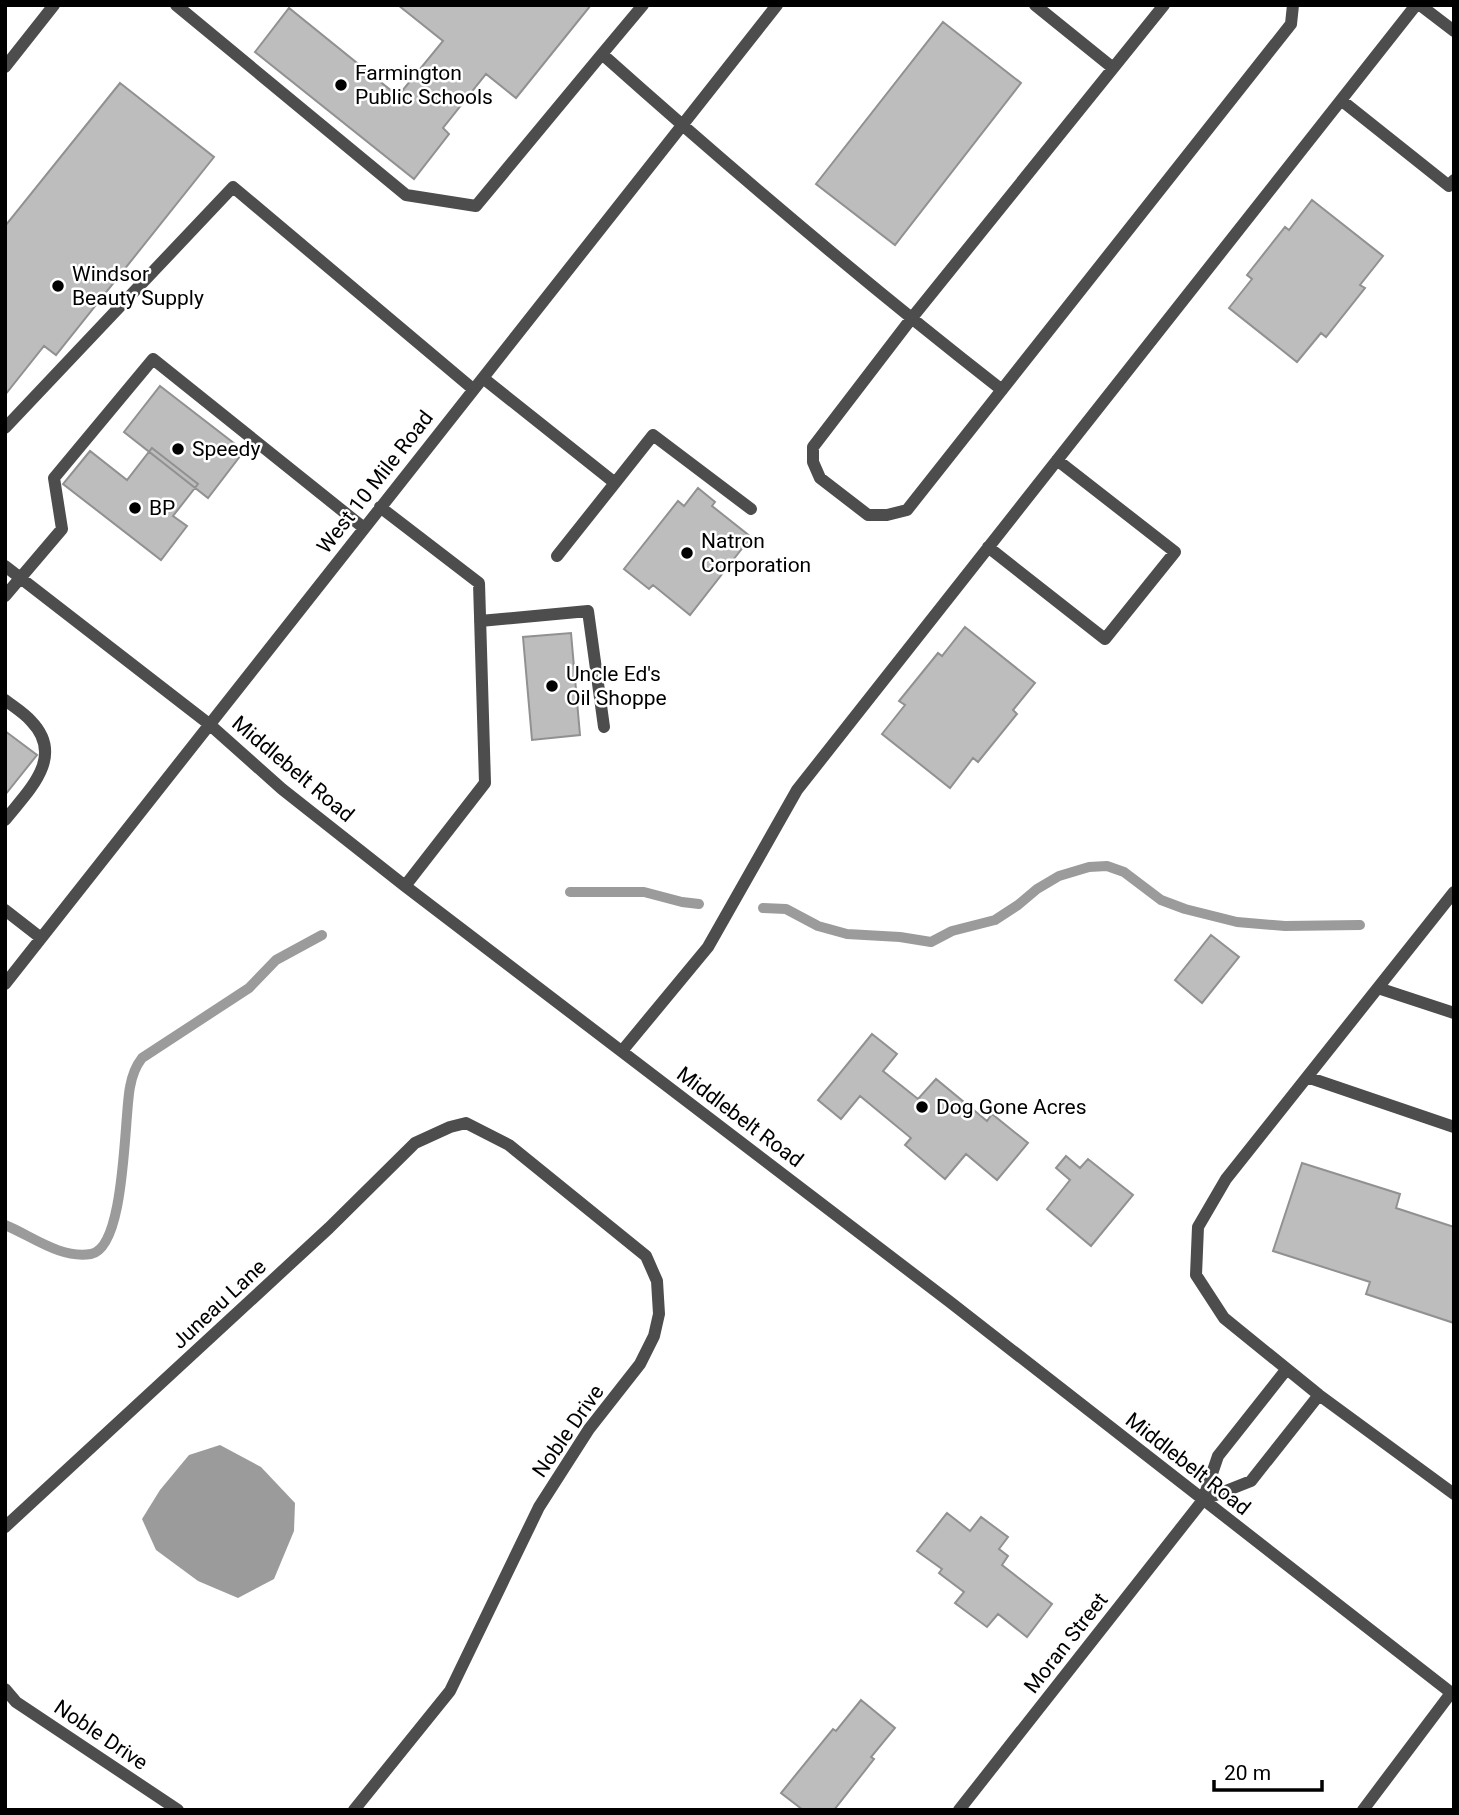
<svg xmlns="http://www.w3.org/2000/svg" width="1459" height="1815" font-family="Roboto,sans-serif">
<rect width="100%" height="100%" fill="#fff"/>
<path fill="#9b9b9b" d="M220,1445L261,1467L295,1503L294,1531L274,1579L238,1598L198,1581L156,1550L142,1519L160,1490L189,1455Z"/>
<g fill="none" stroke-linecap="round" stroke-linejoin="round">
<path stroke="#9b9b9b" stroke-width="10" d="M570,892H644L682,902L699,904
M763,908L786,909L818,926L847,934L900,937L931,942L952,931L995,920L1018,905L1037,889L1059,876L1089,867L1107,866L1124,872L1161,900L1185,909L1237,922L1285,926L1360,925
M5,1225C32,1236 60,1259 91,1254C126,1248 124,1116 130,1087C132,1076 135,1067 142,1058L249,988L276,960L322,935"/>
</g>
<path fill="#bdbdbd" stroke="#919191" stroke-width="2" d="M398,5H591L516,98L486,74L443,128L449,134L414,179L255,52L289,8L398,96L443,41Z
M943,22L1021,83L895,245L816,184Z
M120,83L214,157L56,355L44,346L5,395V226Z
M1312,200L1383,256L1360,285L1365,288L1326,337L1321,333L1297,362L1229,308L1252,279L1247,275L1285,227L1289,230Z
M160,386L244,451L208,498L124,432Z
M152,448L198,484L173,516L187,526L161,560L63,484L90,451L127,480Z
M698,488L715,502L712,506L751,537L690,615L653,585L649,589L624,569L678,501L684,506Z
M965,627L1035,683L1013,710L1017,714L978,762L973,758L950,788L882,734L905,705L899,701L938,653L942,656Z
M571,633L580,735L532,740L523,637Z
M5,731L37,755L5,795Z
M1211,935L1239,957L1202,1003L1175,980Z
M872,1034L897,1054L883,1071L918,1099L936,1079L987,1121L992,1114L1028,1143L997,1180L966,1154L945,1179L905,1145L911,1138L860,1096L841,1119L818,1100Z
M1066,1156L1080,1168L1088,1159L1133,1195L1091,1246L1047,1209L1070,1180L1056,1168Z
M1302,1163L1400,1194L1396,1208L1454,1227V1323L1366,1294L1370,1282L1273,1251Z
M947,1513L970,1531L981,1517L1008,1537L999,1549L1008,1556L1002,1565L1052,1604L1027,1637L998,1614L987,1627L955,1603L964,1592L939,1573L942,1569L917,1551Z
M861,1700L895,1728L871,1757L874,1759L834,1810H803L781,1793L833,1729L836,1731Z"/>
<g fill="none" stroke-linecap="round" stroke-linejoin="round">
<path stroke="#4d4d4d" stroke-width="12" d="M176,5L406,195L476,206L602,54C732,170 865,283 1002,390
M1035,5L1113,68
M1164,5L911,319L813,447V462L820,478L868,515H887L907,510L1291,24L1293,5
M1420,5L1454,31
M602,54L643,5
M5,67L54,5
M1341,100L1449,186L1454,180
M483,378L615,483L653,435L751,509
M5,428L233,187L473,389
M380,507L479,583L485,783L405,886
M988,547L1105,639L1175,552L1057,460
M557,556L615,483
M5,566L209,724L282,789L405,886L950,1302L1454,1695
M5,596L62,529L54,478L153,359L364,528
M480,621L588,611L604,727
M5,700C14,707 24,713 31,721C66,757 28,791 5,820
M1454,892L1226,1179L1198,1227L1196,1275L1224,1318L1319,1395L1454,1494
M5,910L41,938
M5,984L777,5
M1378,988L1454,1013
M622,1051L708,947L797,790L1416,5
M1307,1077L1454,1127
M1203,1500L1251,1481L1319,1395
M5,1527L329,1228L415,1143L450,1127L466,1123L509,1145L646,1256L657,1281L659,1314L654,1336L640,1364L589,1429L539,1507L450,1691L354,1810
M5,1689L16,1702L178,1810
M959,1810L1203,1500L1218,1456L1286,1370
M1363,1810L1451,1693"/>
</g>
<g fill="#000" stroke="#fff" stroke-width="2.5">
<circle cx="341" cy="85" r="7"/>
<circle cx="58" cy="286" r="7"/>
<circle cx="178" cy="449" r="7"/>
<circle cx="135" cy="508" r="7"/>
<circle cx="687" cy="553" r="7"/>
<circle cx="552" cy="686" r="7"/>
<circle cx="922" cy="1107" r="7"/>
</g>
<g text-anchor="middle" stroke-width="5" stroke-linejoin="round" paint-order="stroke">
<g font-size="21" fill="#000" stroke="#fff" text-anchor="start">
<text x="355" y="80">Farmington<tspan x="355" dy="24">Public Schools</tspan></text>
<text x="72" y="281">Windsor<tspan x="72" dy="24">Beauty Supply</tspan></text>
<text x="192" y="456">Speedy</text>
<text x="149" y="515">BP</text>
<text x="701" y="548">Natron<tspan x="701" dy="24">Corporation</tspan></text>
<text x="566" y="681">Uncle Ed's<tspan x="566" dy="24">Oil Shoppe</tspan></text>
<text x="936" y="1114">Dog Gone Acres</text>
</g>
<g font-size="21" fill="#000" stroke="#fff">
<text transform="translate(375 482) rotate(-52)" y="7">West 10 Mile Road</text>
<text transform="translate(293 769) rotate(40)" y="7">Middlebelt Road</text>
<text transform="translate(740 1117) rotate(37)" y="7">Middlebelt Road</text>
<text transform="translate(219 1304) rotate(-43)" y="7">Juneau Lane</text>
<text transform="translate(568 1431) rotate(-55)" y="7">Noble Drive</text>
<text transform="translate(1188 1464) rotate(38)" y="7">Middlebelt Road</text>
<text transform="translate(1066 1643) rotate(-52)" y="7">Moran Street</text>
<text transform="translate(101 1735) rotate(34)" y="7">Noble Drive</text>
</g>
</g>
<rect width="1459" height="1815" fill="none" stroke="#000000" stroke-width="14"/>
<path d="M1214 1780v10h108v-10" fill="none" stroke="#000000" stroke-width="3.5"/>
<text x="1224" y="1780" font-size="21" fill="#000000" stroke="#ffffff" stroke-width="5" paint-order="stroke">20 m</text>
</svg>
